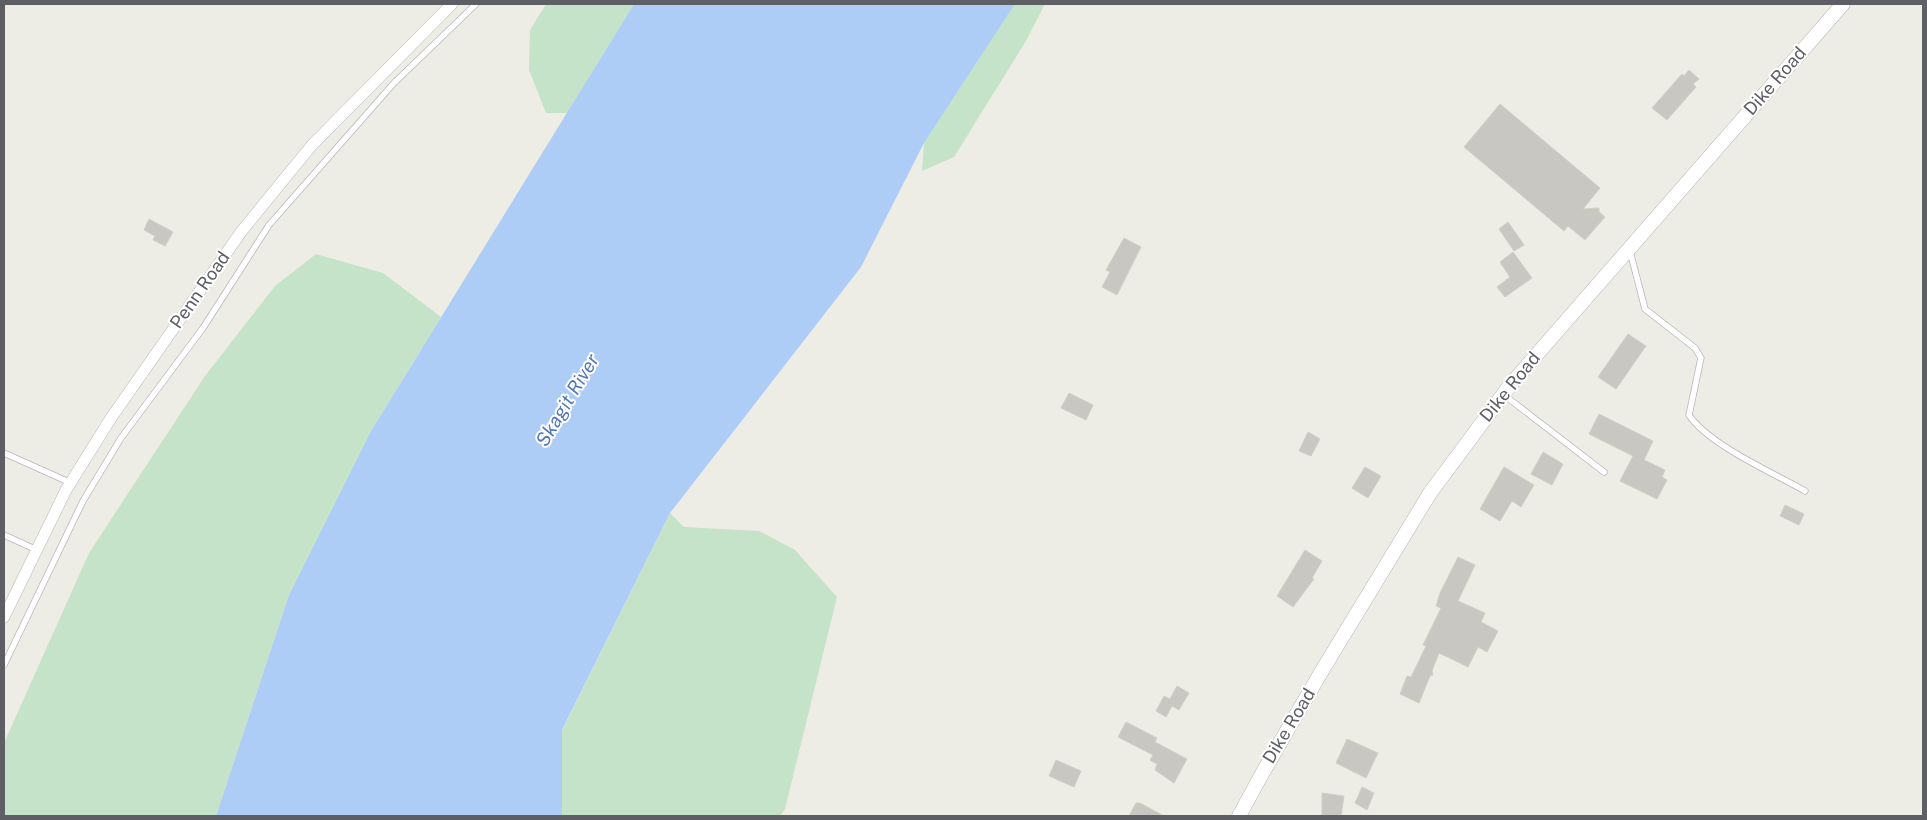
<svg xmlns="http://www.w3.org/2000/svg" width="1927" height="820" font-family="'Public Sans',sans-serif">
<rect width="100%" height="100%" fill="#eeede5"/>
<path fill="#c4e3c8" d="M546,4H634L567,113H546L529,70L530,30Z
M1015,4H1045L1026,41L954,157L922,171L924,143Z
M316,254L383,273L441,317L371,431L289,595L216,816H4V743L89,553L205,376L275,286Z
M670,513L684,527L759,531L795,550L837,597L785,809L780,816H562V731Z"/>
<path fill="#adcdf6" d="M634,4H1015L924,143L861,267L670,513L562,730V816H216L289,595L371,431Z"/>
<path fill="#c9c7c2" stroke="#d2cfc4" d="M1689,70L1699,79L1693,84L1696,87L1667,120L1652,108L1682,74L1684,76Z
M1500,104L1600,188L1583,209L1599,208V212L1605,217L1585,240L1568,226L1564,231L1464,147Z
M149,219L173,232L165,246L153,240L155,236L144,230Z
M1508,222L1524,245L1514,251L1499,229Z
M1124,238L1141,247L1117,295L1102,287L1110,272L1106,270Z
M1513,252L1532,278L1505,297L1497,287L1510,277L1500,262Z
M1628,334L1646,346L1616,389L1598,377Z
M1069,393L1093,405L1086,420L1061,408Z
M1599,414L1653,441L1644,460L1665,470L1662,477L1667,480L1657,499L1620,481L1633,456L1589,434Z
M1308,432L1320,439L1311,456L1299,451Z
M1543,452L1563,464L1552,485L1531,474Z
M1365,467L1381,476L1368,498L1352,488Z
M1504,467L1534,485L1521,507L1512,501L1500,521L1480,509Z
M1785,505L1804,514L1799,525L1780,516Z
M1305,550L1322,561L1312,578L1314,579L1293,607L1277,596Z
M1458,557L1475,565L1458,601L1485,613L1481,622L1498,631L1487,652L1478,647L1468,667L1439,653L1432,671L1433,675L1430,676L1419,703L1400,694L1407,676L1411,677L1426,646L1423,645L1441,608L1436,606L1440,593Z
M1177,686L1189,693L1179,710L1172,706L1166,717L1156,711L1164,696L1170,699Z
M1126,722L1157,738L1155,742L1187,759L1174,783L1155,770L1157,764L1150,760L1153,755L1118,737Z
M1347,739L1378,753L1366,778L1336,763Z
M1056,760L1081,771L1074,787L1049,776Z
M1362,787L1374,793L1367,810L1355,803Z
M1322,793L1344,796L1341,816H1322Z
M1136,803H1140L1164,816H1129Z"/>
<g fill="none" stroke-linecap="round" stroke-linejoin="round">
<defs>
<path id="service" d="M1630,251L1645,309L1695,348L1701,358L1689,415C1709,445 1772,472 1805,491
M1504,395L1604,472
M4,453L71,483
M4,535L37,550
M4,665L83,501L121,438L203,328L269,225L394,83L476,4"/>
<path id="minor" d="M4,617L66,490L111,418L241,232L312,145L452,4"/>
<path id="tertiary" d="M1239,816L1263,772L1323,669L1430,493L1511,384L1843,4"/>
</defs>
<use href="#service" stroke="#b5b6bb" stroke-width="7"/>
<use href="#minor" stroke="#b5b6bb" stroke-width="12"/>
<use href="#tertiary" stroke="#b5b6bb" stroke-width="15"/>
<use href="#service" stroke="#fff" stroke-width="5.5"/>
<use href="#minor" stroke="#fff" stroke-width="11"/>
<use href="#tertiary" stroke="#fff" stroke-width="14"/>
</g>
<g text-anchor="middle" stroke-width="4" stroke-linejoin="round" paint-order="stroke">
<g font-size="18" fill="#5d5f64" stroke="#fff">
<text transform="translate(1775 81) rotate(-49)" y="6">Dike Road</text>
<text transform="translate(200 290) rotate(-55)" y="6">Penn Road</text>
<text transform="translate(1510 387) rotate(-51)" y="6">Dike Road</text>
<text transform="translate(1289 726) rotate(-59)" y="6">Dike Road</text>
</g>
<g font-size="19" font-style="italic" fill="#5176b8" stroke="#fff">
<text transform="translate(567 400) rotate(-59)" y="7">Skagit River</text>
</g>
</g>
<rect width="1927" height="820" fill="none" stroke="#5d5f64" stroke-width="10"/>
</svg>
